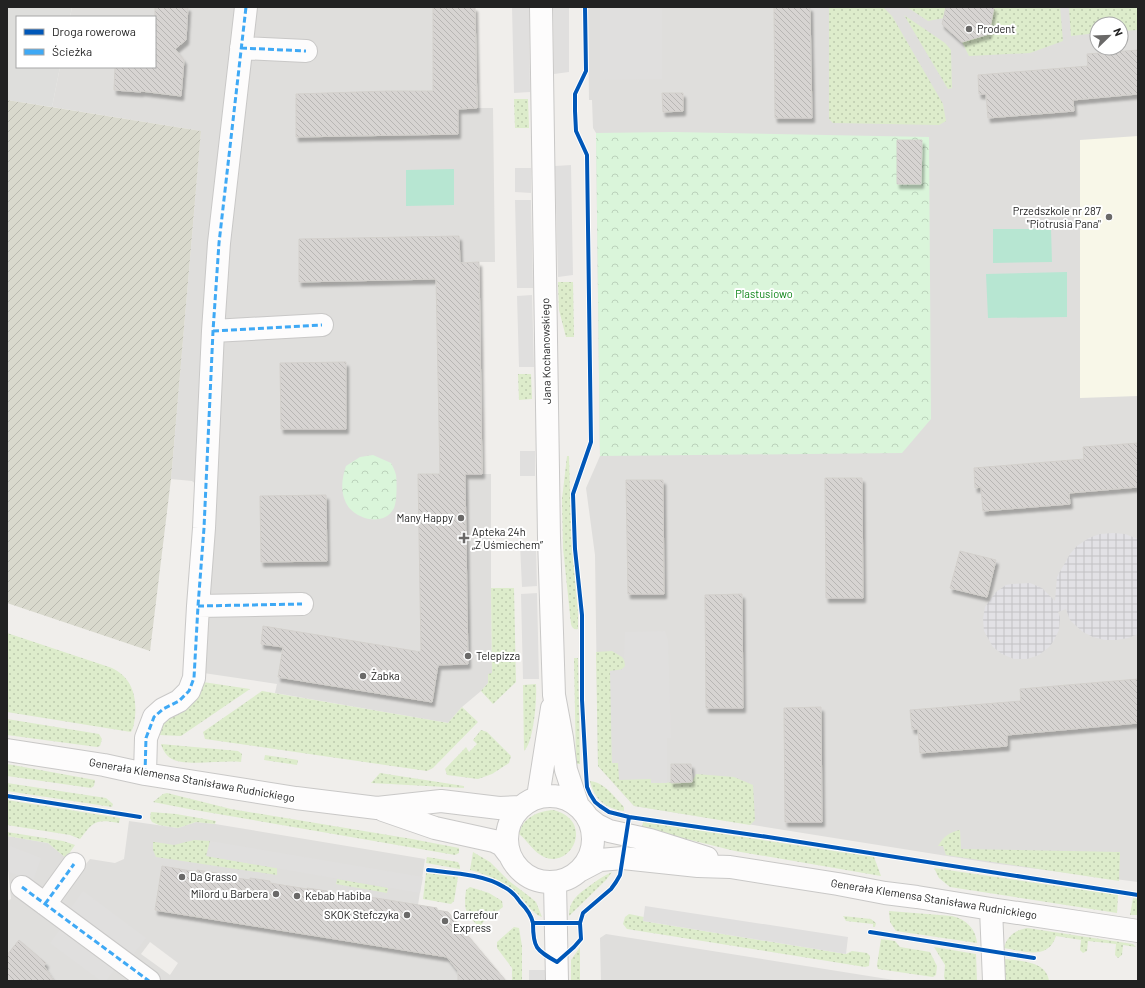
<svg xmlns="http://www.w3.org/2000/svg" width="1145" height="988" font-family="Barlow,sans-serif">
<defs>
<pattern id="construction-furrows" width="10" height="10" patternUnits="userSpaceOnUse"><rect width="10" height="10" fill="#d9d9cd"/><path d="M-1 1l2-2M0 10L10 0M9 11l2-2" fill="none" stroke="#babab0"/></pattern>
<pattern id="grass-dots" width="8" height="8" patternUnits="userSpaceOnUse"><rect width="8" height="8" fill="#ddeccb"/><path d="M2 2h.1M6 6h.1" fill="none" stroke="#bdcaae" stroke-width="1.8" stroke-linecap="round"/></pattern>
<pattern id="park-crowns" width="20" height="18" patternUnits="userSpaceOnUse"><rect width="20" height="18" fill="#daf5da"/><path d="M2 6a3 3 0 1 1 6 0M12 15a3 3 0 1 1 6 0" fill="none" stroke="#bbd2bb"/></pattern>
<pattern id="plaza-grid" width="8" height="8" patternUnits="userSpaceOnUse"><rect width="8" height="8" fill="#e2e1e5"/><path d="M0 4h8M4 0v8" fill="none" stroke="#c2c1c4"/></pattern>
<pattern id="building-back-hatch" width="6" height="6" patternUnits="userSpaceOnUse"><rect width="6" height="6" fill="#d7d4d2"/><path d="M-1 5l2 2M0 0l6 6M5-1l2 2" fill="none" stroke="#b8b6b4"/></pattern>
<filter id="shadow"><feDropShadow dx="2.5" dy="4.5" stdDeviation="1" flood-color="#0004"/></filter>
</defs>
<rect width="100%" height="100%" fill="#f0eeeb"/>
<path fill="#dfdedc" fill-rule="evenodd" d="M72,7H475L477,108H493L495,262H479L482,474H491V588L492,674L488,683L481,691L462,707L448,723L275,693L277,684L183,670L197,485L192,481L171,479L201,131L52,107L60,67H155V17H70Z
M588,7H1138V882L991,863L634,806L598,766L595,555L586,488L600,456L596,133L593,128L592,100H589ZM1097,24H1121V48H1097Z
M129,821L178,828L196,822L215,824L425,859L418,905L437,908V910L448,912L503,978V981H7V901L11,899L7,858V836L48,843L81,870L90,859L115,863L124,859ZM150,942L178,963L170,975L141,954Z
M606,934L900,981H601L600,938Z"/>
<path fill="#f8f7e8" d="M1138,136V396L1080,398V140Z"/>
<path fill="#dededc" d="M7,7H72L70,17H17V67H60L52,107L7,100Z"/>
<path fill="url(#construction-furrows)" d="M7,100L201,131L171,479L150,651L7,603Z"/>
<path fill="url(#grass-dots)" d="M829,7H883L892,16L943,104L946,121L939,125L833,123L829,119Z
M907,7H946L944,18L928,21Z
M994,7H1060L1063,41L1030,53L969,56L962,42L989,34Z
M1070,7H1138V30L1121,31V24H1097V33L1071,36L1069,9Z
M904,15L945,43L951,50L952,88L948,89Z
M514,99H528L529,128H515Z
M558,282H573L574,337H566L559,310Z
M518,374H531L532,399L519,400Z
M567,456H569L571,532L578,613V629C574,630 572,628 571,624L563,548L562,499Z
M491,588H514L516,682L493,704L481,691L488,683V674L492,673Z
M7,633L112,668C132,678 137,696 135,717C134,722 134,727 131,732L7,712Z
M612,651L622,657L626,663L624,669L611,671L612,763H618L651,779V783L692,782L696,774L734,777L753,785L755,820L750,825L634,806L598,766L596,652Z
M574,658H578L580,764H576Z
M203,682L250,689L181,736L159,735V728Z
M536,684C537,698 534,742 524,751L523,685Z
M262,691L448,723L462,707L478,722L433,768L427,771L205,739L203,732Z
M7,719L99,734L102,739L100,746L97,747L7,735Z
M481,730L487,732L511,756L509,763L492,774L478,779L447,775L445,769L466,747L469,752L477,744L473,740Z
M161,744L238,751L242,754L241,762C223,760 189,766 174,760C167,757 163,751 161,744Z
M265,755L298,760L297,765L264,760Z
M7,764L95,780L94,786L91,788L7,776Z
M380,773L464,786V788L371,783Z
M590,781C606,783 614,797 624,807V811C606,809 594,799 590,781Z
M7,783L106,798L113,804L112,807L7,791Z
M167,793L231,809L412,839L459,848V853L455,855L189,809L153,802L163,794Z
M7,800L120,818L119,823C95,819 94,821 80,839L70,835L7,825Z
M553,810C595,820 572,869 544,857C533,852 528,841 519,834C522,818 538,811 553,810Z
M151,812L176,814L216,821L215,824L196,822L178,828L159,825L152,822L150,818Z
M643,822L874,857L881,876L735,851L642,828Z
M960,830L961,849L1120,852L1119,881L946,855L943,846H938C944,836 950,832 960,830Z
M7,832L63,841L75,845L66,858L48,843L7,836Z
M194,840L210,841L207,856L277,868V875L156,857L153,850V842H155L174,845Z
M473,852L490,862L509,881L530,897L536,902L542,917C532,914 525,901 517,893C503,881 488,875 470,870Z
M427,857L458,862L460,866V869L426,863Z
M934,868L1118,895L1117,913L950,887L939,878Z
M612,872L606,880L569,916C569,901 577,895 588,887C596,881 603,876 612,872Z
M426,873L458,877L454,901L451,904L423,899Z
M337,879L388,888L387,893L336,884Z
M470,887L489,893L502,901L503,907L482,923L486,929L483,931C467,914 463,914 466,890Z
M1133,898L1138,899V915H1130Z
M889,911L952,916C966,919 976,929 977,943L896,931L890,922Z
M629,914L644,917L643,921L846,954L852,951L867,953L870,956L869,966L865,967L627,929L623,924L625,917Z
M843,916L871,919L876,923L875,927H873V924L846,921Z
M514,927L519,928L522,946V981H512V968L497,948V942Z
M1027,928L1133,944L1136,947L1123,945L1122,955L1118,958L1115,955L1116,944L1088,941L1087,951L1083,953L1080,950L1081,940L1056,936C1048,961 1023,951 1004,948C1007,936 1016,930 1027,928Z
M881,939L895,941L900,947L930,952L937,966L936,975L933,977L878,969L877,965Z
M580,947V981H571V960Z
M934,947L976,954L977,981L945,980L944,977L945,965Z
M1005,959C1020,961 1047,961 1049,981H1005Z"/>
<path fill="url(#park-crowns)" d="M673,132L929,137L931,419L902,453L600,456L596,133Z
M373,455L391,463C393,467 395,471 396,475C397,482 397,502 394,508C384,528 354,519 346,503C340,491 342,478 346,466L360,457Z"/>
<path fill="#b7e6d2" d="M454,169V205L406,206V170Z
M993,229H1051L1052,262L993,263Z
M1067,272V317L988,318L986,274Z"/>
<path fill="#e0dfde" d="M512,7H529L530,92L514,93Z
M553,7H569V72L554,74Z
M600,7H662V79L600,80Z
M571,165L573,275L558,277L555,166Z
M515,168H531V193L515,192Z
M515,200H531L533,288H517Z
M532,295L534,367H519L517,296Z
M520,451H535V476H520Z
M520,545H536L537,586L522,587Z
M537,593L539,679H523L521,594Z
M665,631L668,640L671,738H667V783H651V779L619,780L618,763H612L610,671L621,670L625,666L624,658L625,632Z
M210,841L423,877L420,893L206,856Z
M10,846L41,858L33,881L7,871V854Z
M83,891L146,938L126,964L121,960L106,981H101L50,943L67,920L64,918Z
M645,906L848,937L846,954L643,921Z
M529,970H545V981H529Z"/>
<path fill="url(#plaza-grid)" d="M1113,533L1125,534L1138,539V634L1128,638L1116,640H1105L1093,637L1083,632L1074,624L1070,620L1066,609L1058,612L1060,617L1059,630L1053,642L1049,647L1039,655L1027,659H1014L1002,654L993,647L984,631L983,619L985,607L996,592L1006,585L1012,584L1030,583L1042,588L1055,601L1057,577L1070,554L1077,546L1089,538L1100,534Z"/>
<path fill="url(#building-back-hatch)" stroke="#d3d0cc" filter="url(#shadow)" d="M155,7H188L186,40L175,49L184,60L181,96L141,91V92L114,90L115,67H155Z
M433,7H475L477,108L458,109V134L296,137V94L388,91H433Z
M774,7H810L812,118H775Z
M946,7H994L989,34L962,42L942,24Z
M1138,50V94L1073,100L1074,111L988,118L986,94H979L978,75L1088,66L1087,54Z
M662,93H683V111L663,112Z
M897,140H922L921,184H897Z
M459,236L460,263L479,262L482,474H465L468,664L438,665L432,702L278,677L283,647L261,644L263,626L421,652L418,474H440L436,279L299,282V239Z
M346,362V429H281L280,363Z
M1138,443V487L1069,493L1070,504L983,511L981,487L975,488L974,468L1084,459L1083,447Z
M825,478H862L863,598H826Z
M626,480H663L664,594H628Z
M326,495L327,561L261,562L260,496Z
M960,551L996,560L987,597L950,588Z
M742,594L743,708H706L705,595Z
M1138,679V723L1007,735V746L920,753L918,729H912L910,710L1021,701L1020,689Z
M821,707L822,822H785L784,708Z
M671,764H691L692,782L671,783Z
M162,866L197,872V870L217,873V875L250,880V878L270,881V883L307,889V888L327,891V892L364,899V896L437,908V910L448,912L506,981H458V971L447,957L155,910Z
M19,940L46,963L44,966L54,981H7V955Z"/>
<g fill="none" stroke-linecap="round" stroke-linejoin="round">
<defs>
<path id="minor" d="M541,7L549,538L554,695L562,738L566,770L578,806
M241,48L306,51
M213,331L322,325
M198,606L302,604
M7,750L104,765L145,774L296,798L377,808L441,801L499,808L521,807
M145,774L146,738L154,717L163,709L179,701L189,691L194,678L198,606L204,528L213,331L219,243L246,7
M507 839a43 43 0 1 1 86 0a43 43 0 1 1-86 0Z
M538,797L552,708
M383,810L435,828L494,841L502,845L508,853
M587,817L597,825L609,831L650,840L707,858
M581,870L600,860L623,858L698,866L730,867L838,884L885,893L917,897L991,909L1138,931
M555,883L557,981
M22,887L149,981
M45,904L74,864
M991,909L994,981"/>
</defs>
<use href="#minor" stroke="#c9c8c7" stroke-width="24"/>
<use href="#minor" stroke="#fdfcfc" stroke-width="22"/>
<path stroke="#3fa9f5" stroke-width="3" stroke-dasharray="6 3" stroke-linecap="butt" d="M241,48L306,51
M213,331L322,325
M198,606L302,604
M145,774L146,738L154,717L163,709L179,701L189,691L194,678L198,606L204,528L213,331L219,243L246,7
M22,887L149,981
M45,904L74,864"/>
<defs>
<path id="cycleway" d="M585,7L586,71L575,94V111L576,131L587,155L591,442L573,494L575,549L582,615V700L586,772L587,787L590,794L595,802L600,806L609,812L629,817L768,837L1138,895
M7,796L140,817
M428,870C452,873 483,874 504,887C510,890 516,896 520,902C526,908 531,914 533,923H580
M533,923C533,948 536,950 557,962L574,947L581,939L580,923L583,913L611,889L616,882L620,875L629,817
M870,932L1034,958"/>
</defs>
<use href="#cycleway" stroke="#fff" stroke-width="6"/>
<use href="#cycleway" stroke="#0057b8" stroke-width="4"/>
</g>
<g fill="#6a6968" stroke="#fff" stroke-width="1.5">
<circle cx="969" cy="29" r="4"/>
<circle cx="1109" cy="217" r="4"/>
<circle cx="461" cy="518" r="4"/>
<path d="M462 532h4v4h4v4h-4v4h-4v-4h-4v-4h4z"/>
<circle cx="468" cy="656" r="4"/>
<circle cx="363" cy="676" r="4"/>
<circle cx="182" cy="877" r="4"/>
<circle cx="276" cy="894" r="4"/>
<circle cx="297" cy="896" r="4"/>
<circle cx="407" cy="915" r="4"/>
<circle cx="445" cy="921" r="4"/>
</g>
<g text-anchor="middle" stroke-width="4" stroke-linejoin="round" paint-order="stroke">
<g font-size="11" fill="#222" stroke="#fff" text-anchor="start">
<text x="977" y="33">Prodent</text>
<text x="1101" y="215" text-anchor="end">Przedszkole nr 287<tspan x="1101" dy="13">"Piotrusia Pana"</tspan></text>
<text x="453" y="522" text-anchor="end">Many Happy</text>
<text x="472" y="536">Apteka 24h<tspan x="472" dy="13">„Z Uśmiechem”</tspan></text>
<text x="476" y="660">Telepizza</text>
<text x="371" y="680">Żabka</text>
<text x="190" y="881">Da Grasso</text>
<text x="268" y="898" text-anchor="end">Milord u Barbera</text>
<text x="305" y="900">Kebab Habiba</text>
<text x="399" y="919" text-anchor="end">SKOK Stefczyka</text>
<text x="453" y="919">Carrefour<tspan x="453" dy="13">Express</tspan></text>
</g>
<g font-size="11" fill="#0c8416" stroke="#fff">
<text x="764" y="298">Plastusiowo</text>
</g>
<g font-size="11" fill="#222" stroke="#fff">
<text transform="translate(546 351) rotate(-91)" y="4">Jana Kochanowskiego</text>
<text transform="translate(192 780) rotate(10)" y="4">Generała Klemensa Stanisława Rudnickiego</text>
<text transform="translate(934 899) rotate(9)" y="4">Generała Klemensa Stanisława Rudnickiego</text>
</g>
</g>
<rect width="1145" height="988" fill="none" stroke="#222222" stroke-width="16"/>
<rect x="16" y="16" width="140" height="52" fill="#ffffff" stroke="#a7a7a7"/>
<rect x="24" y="29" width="20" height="6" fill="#0057b8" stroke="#a7a7a7"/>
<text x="52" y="36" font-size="12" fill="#222222">Droga rowerowa</text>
<rect x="24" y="49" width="20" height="6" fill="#3fa9f5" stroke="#a7a7a7"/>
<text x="52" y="56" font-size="12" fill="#222222">Ścieżka</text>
<g transform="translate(1109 36) rotate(67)"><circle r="19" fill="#ffffff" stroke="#a7a7a7"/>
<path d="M0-3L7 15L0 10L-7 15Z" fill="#6a6968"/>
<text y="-6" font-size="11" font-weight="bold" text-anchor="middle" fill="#222222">N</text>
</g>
</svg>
